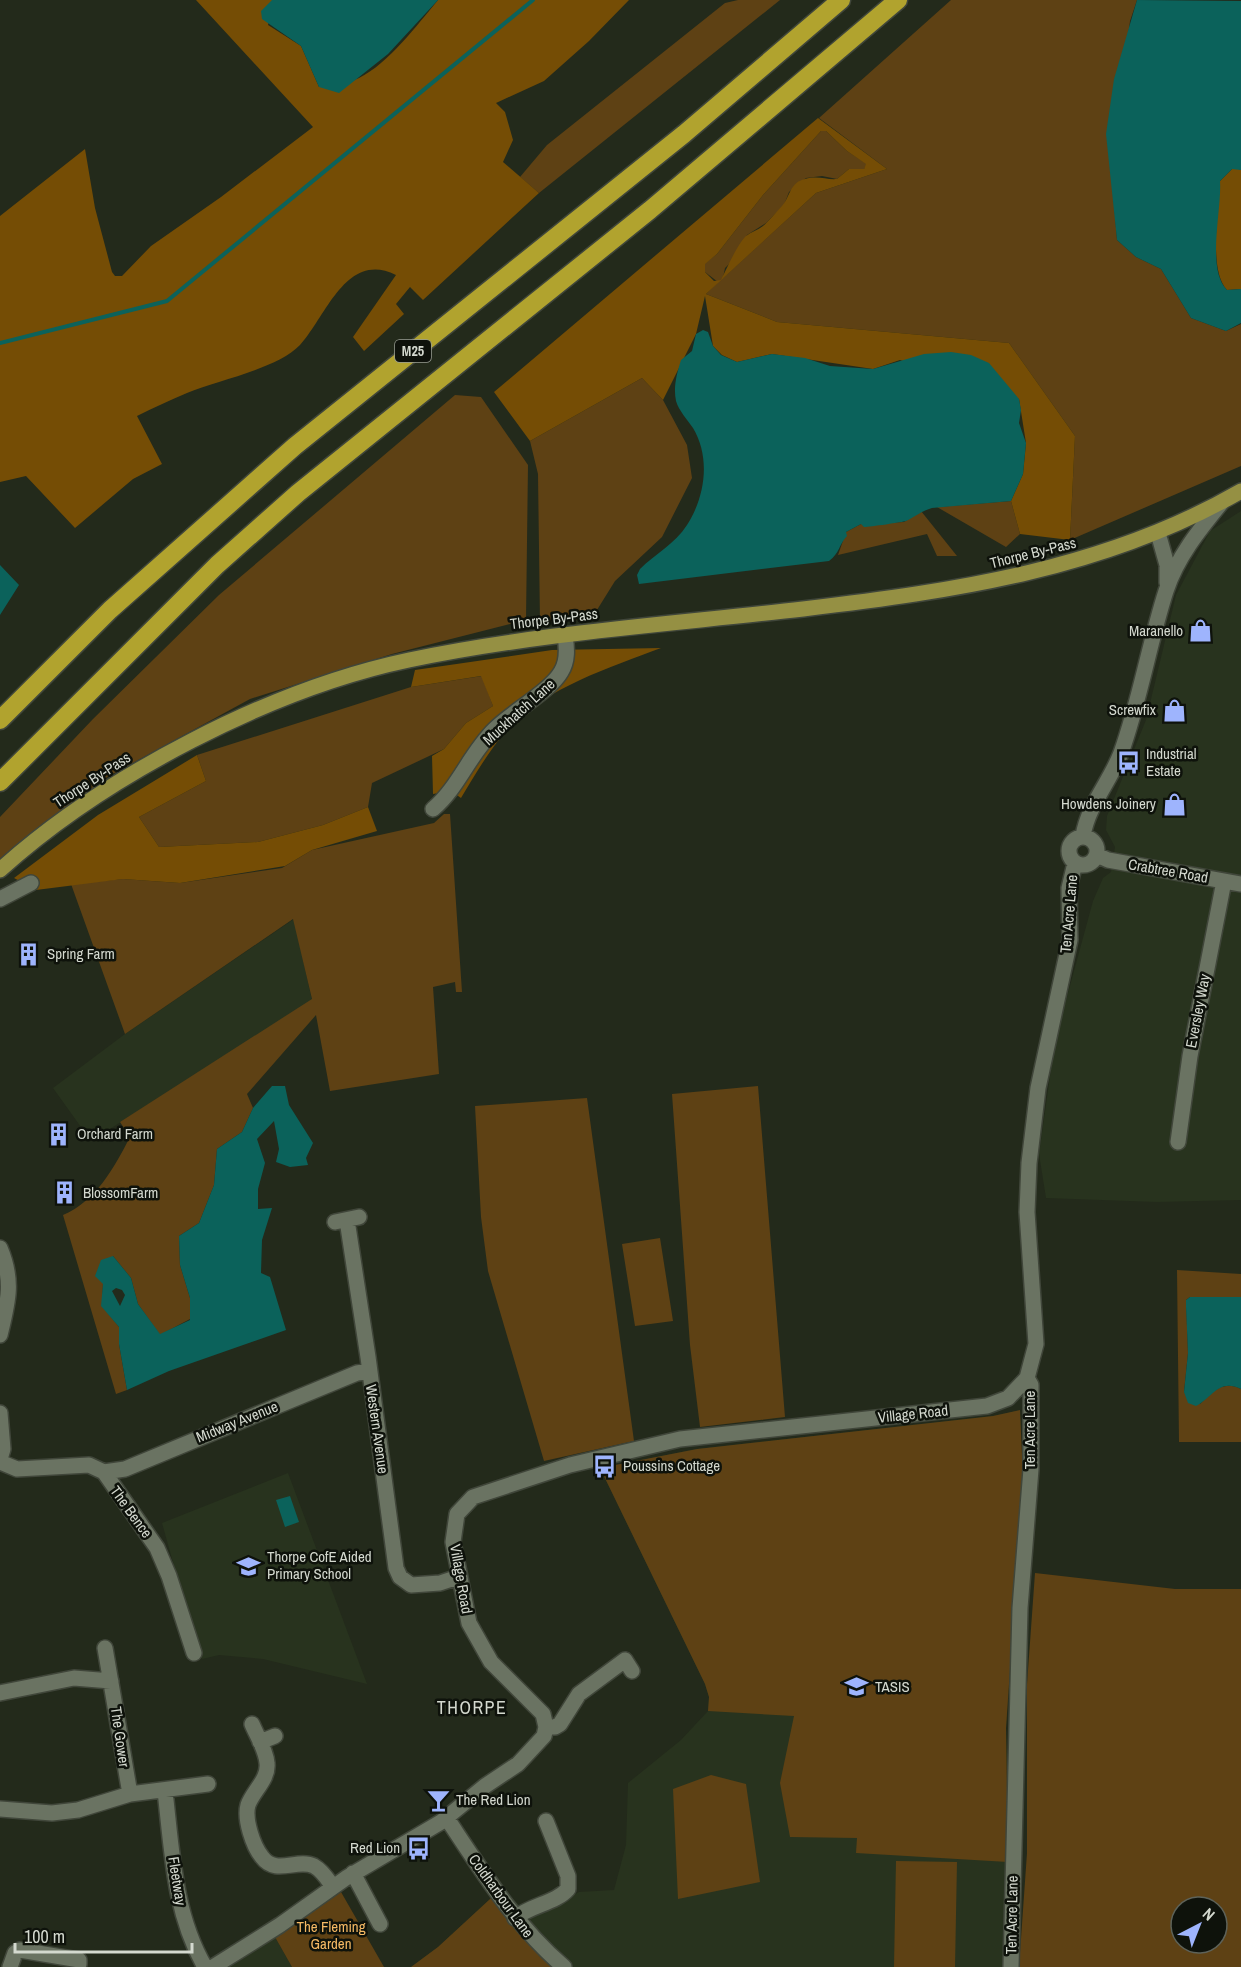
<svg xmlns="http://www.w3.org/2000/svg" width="1241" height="1967" font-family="'Archivo Narrow',sans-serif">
<rect width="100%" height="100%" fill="#232a1b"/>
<path fill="#28331e" d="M1241,511V1200L1157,1202L1046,1198L1039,1154L1055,1041L1093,901L1103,878L1111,872L1115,847L1106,830L1107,816L1146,720L1176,595L1210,531Z
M294,919L312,1000L91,1141L53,1088L125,1034Z
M1020,1410L1023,1479L1006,1728L1009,1825L1003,1967H411L438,1947L502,1888L531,1917L579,1892L614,1890L626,1845L628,1783L681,1740L708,1711L709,1697L705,1684L600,1468L697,1449L993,1416Z
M288,1473L367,1684L263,1659L219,1655L202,1659L198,1652L162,1523Z
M275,1937L292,1967H230Z"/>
<path fill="#5e4114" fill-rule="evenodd" d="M738,0H780L539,193L520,177L547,145L725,3Z
M951,0H1137L1130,21L1111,167L1117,240L1136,257L1161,269L1191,318L1226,331L1241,324V466L1070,540L1075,436L1009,343L777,322L706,294L718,282L705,272L704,264L717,254L763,195L821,131H826L847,151L867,164L864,169H849L837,179L822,176L806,178L789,192L784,205L766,223L747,235L735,258L725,268L723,278L816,193L887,169L819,118Z
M642,378L663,400L687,445L692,478L662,537L615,581L592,618L540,623L538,474L530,441Z
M455,395L481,397L528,465L526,620L392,654L250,699L107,777L0,859V817L93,719L219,595Z
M1011,501L1020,534L1006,547L937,507Z
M921,511L957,556H937L927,534L838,555L846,532L861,524L904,522Z
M482,676L493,706L466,723L444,749L372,783L368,807L323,825L258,842L159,847L139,817L206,781L197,755L411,687Z
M444,814H450L462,992H456L455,982L433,987L439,1074L330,1091L316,1015L247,1094L253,1108L242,1132L217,1149L214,1185L199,1223L179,1236L180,1265L190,1298V1319L160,1335L138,1304L131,1278L113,1256L103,1284L102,1306L119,1327V1344L127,1390L116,1394L63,1215C96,1201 114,1168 130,1137L120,1122L312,999L293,919L125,1034L71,884L123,879L180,883L282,868L312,850L434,823Z
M758,1086L785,1417L700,1427L690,1345L672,1094Z
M587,1098L634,1441L544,1461L488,1271L481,1217L475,1106Z
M660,1238L673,1321L635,1326L622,1244Z
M1177,1270L1241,1274V1297H1190L1186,1300L1188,1353L1184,1392L1200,1404C1212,1392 1223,1380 1241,1389V1442H1179Z
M1020,1410L1023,1479L1006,1728L1008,1862L856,1853L857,1838L790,1837L780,1783L794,1716L708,1711L709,1697L705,1684L600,1468L697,1449L993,1416Z
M1035,1573L1175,1589H1241V1967H1019L1027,1853V1684ZM1181,1907H1217V1943H1181Z
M711,1775L746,1784L760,1882L678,1899L673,1789Z
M896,1861L957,1862L955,1967H894Z
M502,1888L553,1967H411L438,1947Z
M341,1892L384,1967H292L275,1937Z"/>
<path fill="#754d05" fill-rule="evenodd" d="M196,0H274L268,25L301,46L319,87C332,85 347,84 359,78C388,64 418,24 438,0H629L589,41L544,81L496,103L505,112L513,140L503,162L539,193L423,300L410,287L396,304L404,314L364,351L353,337L396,275C346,250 326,317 300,345C277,369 218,380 187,393C170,400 153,408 137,416L162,464L133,479L75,528L26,476L0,482V216L85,149L95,208L112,272L115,276H122L151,246L221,197L313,127Z
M818,118L887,169L816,193L706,294L777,322L1009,343L1075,436L1070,540L1020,534L1011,501L1023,474L1026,443L1019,399L900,360L873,369L772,354L737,362L722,355L713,346L705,296L696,334L663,400L642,378L530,441L494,392ZM821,131H826L847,151L866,164L864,169H849L837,179C826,180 818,175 805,179C790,182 790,197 782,206C776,212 769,221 763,226C758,230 751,232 746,236C737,245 727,268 721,280L714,281L705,272V264L717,254L763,195Z
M1237,168L1241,170V289L1227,290C1208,270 1219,208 1220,181L1232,169Z
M661,648C611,667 545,688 508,729C489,750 475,775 461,798L451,791L433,794L432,756L444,749L466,723L493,706L481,676L411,687L415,670L552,650Z
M197,755L206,781L139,817L159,847L258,842L323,825L368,807L377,831L312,850L285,866L180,883L123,879L36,890L14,878L98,815Z"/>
<path fill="#0b625b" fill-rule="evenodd" d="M272,0H438L388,54L339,93L319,87L301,46L262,19L261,11Z
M1137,0L1241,1V170L1232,169L1220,181C1222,210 1206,269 1227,290L1241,289V323L1226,331L1191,318L1161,269L1136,257L1117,240L1106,134L1114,79Z
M703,330L708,332L713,346L721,355L737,362L772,354L805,358L830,366L873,369L924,354L951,352L971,355L989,363L1019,399L1021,410L1019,423L1026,443L1023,474L1011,501L932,508C922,511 916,516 906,521C903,522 870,527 864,527L861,524L846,532L847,536C839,544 840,553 829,561L639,584L637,575L640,569C655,554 675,544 687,525C705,497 711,458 693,428C687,419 679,411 676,401C673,387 677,373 681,360L692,351L696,334Z
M0,565L19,585L0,615Z
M272,1086H285L289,1105L313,1143L306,1158L308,1165L290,1167L276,1162L279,1149L274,1121L257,1139L265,1163L258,1189V1209L272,1208L262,1240L261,1273L270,1277L286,1330L169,1371L127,1390L119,1344V1327L101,1306L103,1284L95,1276L101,1260L113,1256L131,1278L138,1304L160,1334L190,1320V1298L180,1265L179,1236L199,1223L214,1185L217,1149L242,1132L253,1108ZM116,1288L122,1290L125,1295L120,1306L112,1291Z
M1190,1297H1241V1389C1219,1378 1213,1397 1196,1406L1188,1403L1184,1392L1188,1353L1186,1307V1300Z
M290,1496L299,1522L285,1527L276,1500Z"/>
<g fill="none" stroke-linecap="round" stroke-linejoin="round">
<path stroke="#0b625b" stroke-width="4" d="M0,343L167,301L533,0"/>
<defs>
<path id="minor" d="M1158,533L1167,565V583
M433,809C459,787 470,753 495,729C512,712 550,691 561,672C568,661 567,648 565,636
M1083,836C1088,805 1110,782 1121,753C1140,700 1149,644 1166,591C1177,557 1200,529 1222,502
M1069 851a14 14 0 1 1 28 0a14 14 0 1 1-28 0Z
M1097,855L1108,860L1241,884
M0,899L31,883
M1178,1142L1190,1056L1224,881
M347,1220L368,1357L396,1568L400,1577L411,1585L440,1583L458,1577
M335,1222L359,1217
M0,1248C14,1281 8,1302 0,1335
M0,1413L3,1449L0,1459
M0,1462L17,1469L89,1465L104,1472L157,1548L169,1576L194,1653
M104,1472L125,1469L357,1373L369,1371
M105,1648L130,1794
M0,1693L74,1678L111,1681
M252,1724C257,1736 266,1750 267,1763C269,1779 253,1791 248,1805C244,1819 253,1846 262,1857C276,1876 297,1858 314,1866C323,1871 328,1880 333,1887
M546,1727H555L560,1724L579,1694L625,1660L632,1671
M260,1742L275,1736
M165,1791C172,1851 174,1914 205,1967
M0,1809L52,1813L78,1810L130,1794L208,1784
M446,1817C482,1871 515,1925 564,1967
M353,1873L380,1924
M515,1918C531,1905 556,1903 568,1889V1876L546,1821
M10,1967L15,1953L20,1950L79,1960V1964
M213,1967L280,1925L346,1878L441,1822L485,1786L518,1764L544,1736L546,1727L543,1714L491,1662L469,1623L453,1542L457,1514L473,1497L570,1465L680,1439L987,1406L1008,1398L1027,1378
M1011,1967L1020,1608L1031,1469V1385L1027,1378L1036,1344L1027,1212L1029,1163L1038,1088L1070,940L1069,888L1075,863"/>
<path id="major" d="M0,870C104,776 271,689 409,660C538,633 672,624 803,609C955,591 1106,569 1241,491"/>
<path id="highway" d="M0,720L110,610L295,446L684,134L841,0
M0,782L217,565L298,493L650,210L898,0"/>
</defs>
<use href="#minor" stroke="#40463a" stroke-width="18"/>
<use href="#major" stroke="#40463a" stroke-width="18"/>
<use href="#highway" stroke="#40463a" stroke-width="21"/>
<use href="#minor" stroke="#6a7362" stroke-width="15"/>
<use href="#major" stroke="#959043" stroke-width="15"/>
<use href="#highway" stroke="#b1a32e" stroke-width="18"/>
</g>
<defs>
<symbol id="shop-bare" viewBox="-9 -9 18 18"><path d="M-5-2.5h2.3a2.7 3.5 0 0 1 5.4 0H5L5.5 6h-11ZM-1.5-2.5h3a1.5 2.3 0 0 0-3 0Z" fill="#9eb4fd" stroke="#0e120b" stroke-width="2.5" paint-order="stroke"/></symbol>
<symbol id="bus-bare" viewBox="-9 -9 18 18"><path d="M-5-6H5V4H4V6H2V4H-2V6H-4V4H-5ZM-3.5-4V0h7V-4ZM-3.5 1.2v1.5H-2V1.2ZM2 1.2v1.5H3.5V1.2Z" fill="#9eb4fd" stroke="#0e120b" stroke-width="2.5" paint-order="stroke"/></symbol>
<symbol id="building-bare" viewBox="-9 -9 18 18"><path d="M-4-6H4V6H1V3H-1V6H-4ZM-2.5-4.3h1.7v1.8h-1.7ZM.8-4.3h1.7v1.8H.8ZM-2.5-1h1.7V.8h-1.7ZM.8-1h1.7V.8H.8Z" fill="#9eb4fd" stroke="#0e120b" stroke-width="2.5" paint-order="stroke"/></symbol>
<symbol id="school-bare" viewBox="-9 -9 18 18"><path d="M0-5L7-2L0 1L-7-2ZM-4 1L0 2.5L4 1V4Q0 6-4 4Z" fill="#9eb4fd" stroke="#0e120b" stroke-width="2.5" paint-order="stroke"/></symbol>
<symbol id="bar-bare" viewBox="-9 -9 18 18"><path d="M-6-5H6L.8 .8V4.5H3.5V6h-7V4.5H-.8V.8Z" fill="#9eb4fd" stroke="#0e120b" stroke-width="2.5" paint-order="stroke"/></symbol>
</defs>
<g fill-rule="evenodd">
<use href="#shop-bare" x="1184" y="614" width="33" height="33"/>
<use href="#shop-bare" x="1158" y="694" width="33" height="33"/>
<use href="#bus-bare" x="1112" y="746" width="33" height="33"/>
<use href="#shop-bare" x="1158" y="788" width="33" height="33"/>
<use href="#building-bare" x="12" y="938" width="33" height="33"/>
<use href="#building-bare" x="42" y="1118" width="33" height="33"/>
<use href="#building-bare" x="48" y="1176" width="33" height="33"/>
<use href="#bus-bare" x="588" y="1450" width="33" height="33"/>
<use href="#school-bare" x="232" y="1550" width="33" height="33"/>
<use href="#school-bare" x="840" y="1670" width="33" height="33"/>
<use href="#bar-bare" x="422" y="1784" width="33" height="33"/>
<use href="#bus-bare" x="402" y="1832" width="33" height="33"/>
</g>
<g text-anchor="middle" stroke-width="5" stroke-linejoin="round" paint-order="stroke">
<rect fill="#0e120b" stroke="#999d94" stroke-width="1.5" x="395" y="340" width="36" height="22" rx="4.5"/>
<g font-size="14" font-weight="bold" fill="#d4d9cf">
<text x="413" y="356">M25</text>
</g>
<g font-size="15" fill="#d4d9cf" stroke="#0e120b">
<text transform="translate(1033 553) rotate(-14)" y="5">Thorpe By-Pass</text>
<text transform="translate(554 619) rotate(-7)" y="5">Thorpe By-Pass</text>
<text transform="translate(519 712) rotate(-42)" y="5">Muckhatch Lane</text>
<text transform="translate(92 780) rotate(-33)" y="5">Thorpe By-Pass</text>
<text transform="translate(1168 871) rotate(10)" y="5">Crabtree Road</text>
<text transform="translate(1069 914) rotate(-85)" y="5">Ten Acre Lane</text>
<text transform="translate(1198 1011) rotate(-79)" y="5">Eversley Way</text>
<text transform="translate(913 1414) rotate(-6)" y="5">Village Road</text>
<text transform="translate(237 1422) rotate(-22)" y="5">Midway Avenue</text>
<text transform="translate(377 1429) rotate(82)" y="5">Western Avenue</text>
<text transform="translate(1030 1430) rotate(-90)" y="5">Ten Acre Lane</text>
<text transform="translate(131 1512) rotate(54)" y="5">The Bence</text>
<text transform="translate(461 1579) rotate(80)" y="5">Village Road</text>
<text transform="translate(120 1737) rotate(82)" y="5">The Gower</text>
<text transform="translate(177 1881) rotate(81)" y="5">Fleetway</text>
<text transform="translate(501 1896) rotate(54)" y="5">Coldharbour Lane</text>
<text transform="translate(1012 1915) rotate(-89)" y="5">Ten Acre Lane</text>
</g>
<g font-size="15" fill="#d4d9cf" stroke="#0e120b" text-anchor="start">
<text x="1183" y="636" text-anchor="end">Maranello</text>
<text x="1156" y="715" text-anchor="end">Screwfix</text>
<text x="1146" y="759">Industrial<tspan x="1146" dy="17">Estate</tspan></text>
<text x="1156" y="809" text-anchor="end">Howdens Joinery</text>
<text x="47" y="959">Spring Farm</text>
<text x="77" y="1139">Orchard Farm</text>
<text x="83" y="1198">BlossomFarm</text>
<text x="623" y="1471">Poussins Cottage</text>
<text x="267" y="1562">Thorpe CofE Aided<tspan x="267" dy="17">Primary School</tspan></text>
<text x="875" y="1692">TASIS</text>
<text x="456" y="1805">The Red Lion</text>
<text x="400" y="1853" text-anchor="end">Red Lion</text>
</g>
<g font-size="15" fill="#f5b964" stroke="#0e120b">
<text x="331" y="1932">The Fleming<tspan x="331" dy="17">Garden</tspan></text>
</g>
<g font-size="18" letter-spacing="1.5" fill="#d4d9cf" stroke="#0e120b">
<text x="472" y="1714">THORPE</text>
</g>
</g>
<g transform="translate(1199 1925) rotate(42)"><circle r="28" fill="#0e120b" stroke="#5d6259" stroke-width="1.5"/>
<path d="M0-4.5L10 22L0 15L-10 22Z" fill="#9eb4fd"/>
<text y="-9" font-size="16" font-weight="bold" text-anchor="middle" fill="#d4d9cf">N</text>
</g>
<path d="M15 1943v9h177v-9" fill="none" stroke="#d4d9cf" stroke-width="3"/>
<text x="24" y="1943" font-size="18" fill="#d4d9cf" stroke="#0e120b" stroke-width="4.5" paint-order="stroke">100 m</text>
</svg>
